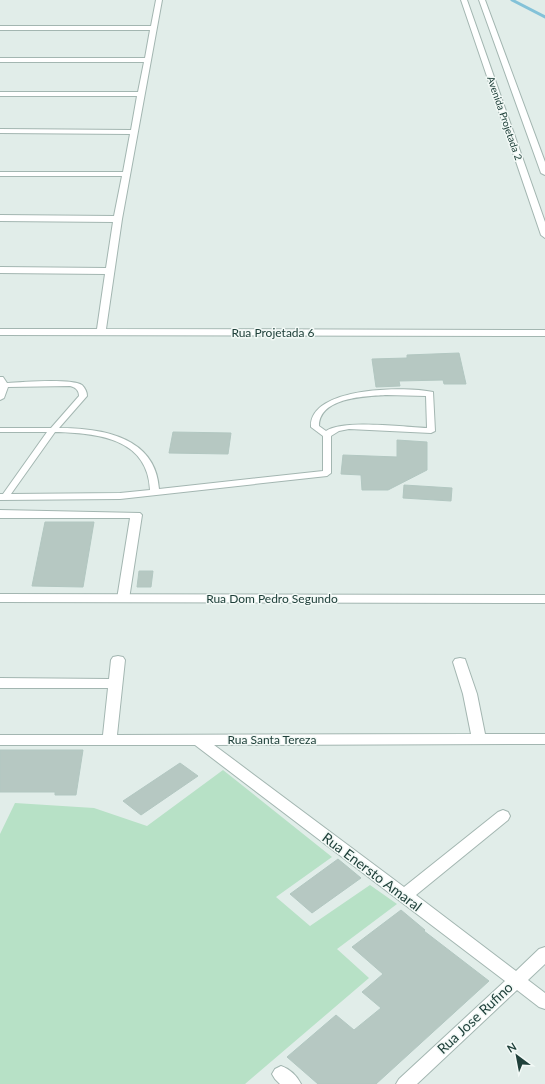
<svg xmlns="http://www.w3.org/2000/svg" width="545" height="1084" font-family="Lato,sans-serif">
<rect width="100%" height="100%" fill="#e1ede9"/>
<path fill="#b7e1c6" d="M223,770L332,857L276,897L310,926L370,885L397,904L337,949L369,978L245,1084H0V834L15,803L94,808L147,826Z"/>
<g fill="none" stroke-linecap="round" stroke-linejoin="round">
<path stroke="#83c2d8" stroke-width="3" d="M512,0L545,17"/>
</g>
<path fill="#b6c8c2" stroke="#b2c7c1" d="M459,353L466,384H444L443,380L399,381L400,386L376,387L372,359L407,358V355Z
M173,432L231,433L228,454L169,453Z
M397,440L427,442V470L388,490H362L361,475L341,474L343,455L397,457Z
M404,485L452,488L451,501L403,498Z
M45,522H94L83,587L32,586Z
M139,571H153L151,587H137Z
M0,750H83L76,795H55V792H0Z
M180,763L198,776L141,815L123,801Z
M338,859L361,878L312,913L290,894Z
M401,910L425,930L424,931L489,981L376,1084H318L287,1057L336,1015L354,1030L381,1008L362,992L383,974L352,947Z"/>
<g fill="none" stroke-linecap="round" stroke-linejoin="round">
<defs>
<path id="service" d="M0,377H3L7,383C22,382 71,378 82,385C85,388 87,392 87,396L59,428C102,428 156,437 159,489L323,471V436L311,427C309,386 407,386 433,392L435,431L431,433L349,429L339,431L331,436V473L327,476L120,499L0,500V494H3L47,432H0V428H51L79,396C79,390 75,387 70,386L8,387L4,398L0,400ZM387,395L426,396L427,428C404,427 343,419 326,431L319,426C319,397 367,396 387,395ZM55,432C97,433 148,438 150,490L120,493L11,494Z"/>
<path id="minor" d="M156,0H162L122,219L106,329L545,330V336L0,335V329H97L105,274L0,273V267L106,268L113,222L0,221V215L114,216L122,176H0V172H123L130,134L0,133V129L131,130L137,96H0V92H138L144,62H0V58H145L150,30H0V26H151Z
M461,0H467L545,222V238L541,235Z
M479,0H485L545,162V175L541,173Z
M0,510L140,513L142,515L129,599L127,602H119L117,599L130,518H0Z
M118,656L123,657L125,660L117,735L471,734L463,694L453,662L455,659L460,658L465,659L477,694L485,734H545V744L214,745L404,887L498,812L503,810L508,812L510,816L508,820L416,895L516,971L539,949L545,947V964L528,980L545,993V1009L539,1007L517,990L417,1084H396L399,1079L505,981L195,745H0V735H103L108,688H0V678L109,679L111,660L113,657Z
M281,1066C290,1069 297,1076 301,1084H280L275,1079L272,1074L275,1069Z"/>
<path id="tertiary" d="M0,594L545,595V603L0,602Z"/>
</defs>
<use href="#service" stroke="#a3b6b1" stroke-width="2"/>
<use href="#minor" stroke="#a3b6b1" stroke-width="2"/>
<use href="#tertiary" stroke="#a3b6b1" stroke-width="2"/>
<use href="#service" fill="#fff" fill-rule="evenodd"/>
<use href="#minor" fill="#fff" fill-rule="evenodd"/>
<use href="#tertiary" fill="#fff" fill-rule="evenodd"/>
</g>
<g text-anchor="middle" stroke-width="3" stroke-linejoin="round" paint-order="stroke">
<g font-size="10" fill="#1f403a" stroke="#f2f9f6">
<text transform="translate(505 118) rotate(71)" y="4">Avenida Projetada 2</text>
</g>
<g font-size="12" fill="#1f403a" stroke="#f2f9f6">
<text x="273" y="337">Rua Projetada 6</text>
<text x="272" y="603">Rua Dom Pedro Segundo</text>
<text x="272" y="744">Rua Santa Tereza</text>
</g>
<g font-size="14" fill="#1f403a" stroke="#f2f9f6">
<text transform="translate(372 872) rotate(37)" y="5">Rua Enersto Amaral</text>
<text transform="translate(475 1018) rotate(-43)" y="5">Rua Jose Rufino</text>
</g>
</g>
<g transform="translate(517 1056) rotate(328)" stroke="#f2f9f6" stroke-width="3" paint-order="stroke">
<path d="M0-3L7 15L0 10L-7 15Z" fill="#1f403a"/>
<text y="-6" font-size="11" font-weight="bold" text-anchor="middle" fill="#1f403a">N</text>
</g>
</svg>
